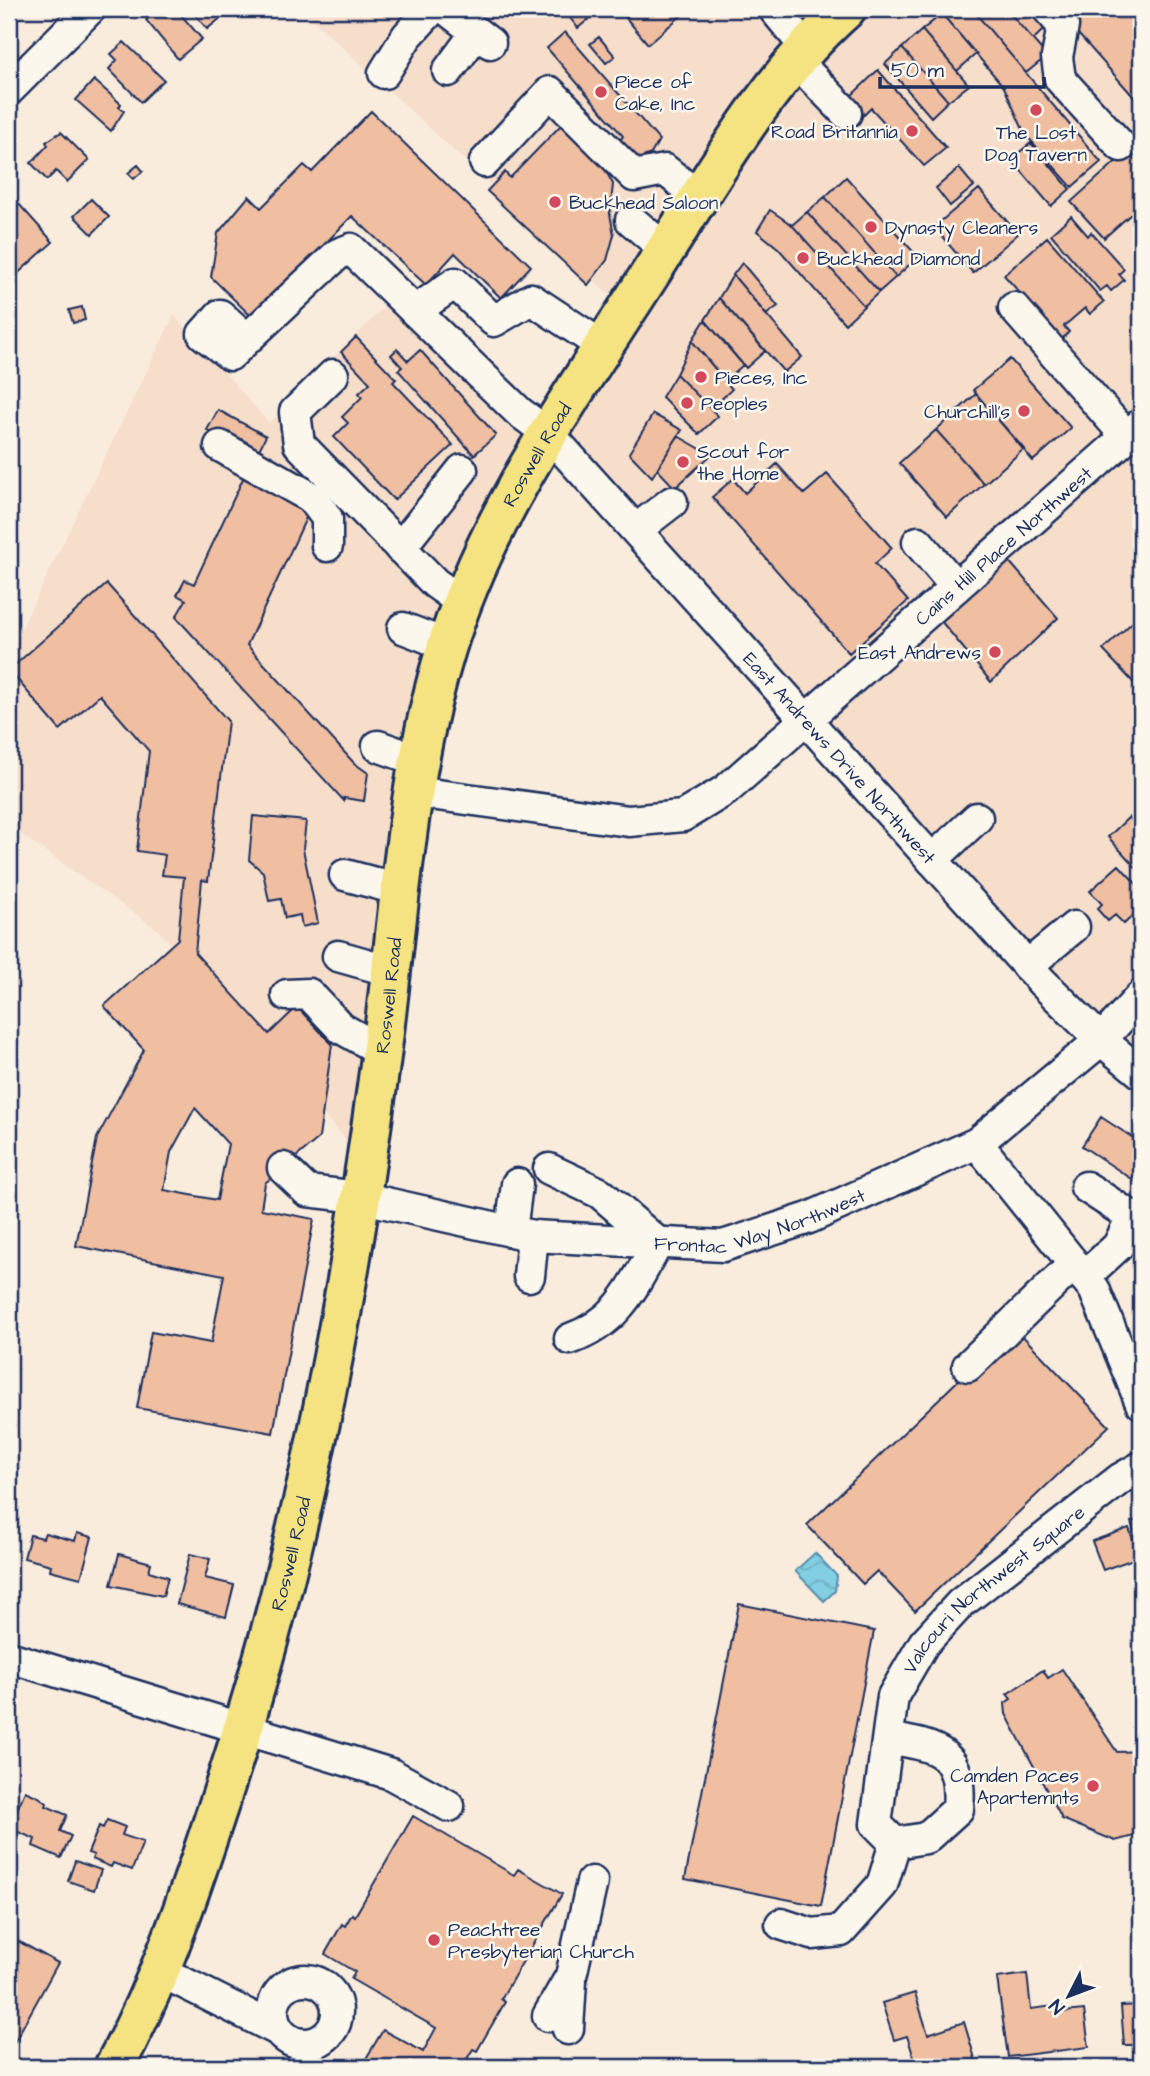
<svg xmlns="http://www.w3.org/2000/svg" width="1150" height="2076" font-family="'Architects Daughter',sans-serif">
<defs>
<pattern id="water-waves" width="16" height="10" patternUnits="userSpaceOnUse" patternTransform="scale(1.75)"><rect width="16" height="10" fill="#82cee2"/><path d="M0 5q4-4 8 0t8 0" fill="none" stroke="#70b1c4"/></pattern>
</defs>
<rect width="100%" height="100%" fill="#f9ecdd"/>
<filter id="ink" filterUnits="userSpaceOnUse"><feTurbulence type="fractalNoise" baseFrequency=".0143" numOctaves="2"/><feDisplacementMap in="SourceGraphic" scale="14" xChannelSelector="R" yChannelSelector="G"/><feConvolveMatrix kernelMatrix="1 2 1 2 8 2 1 2 1" color-interpolation-filters="sRGB"/></filter>
<g filter="url(#ink)">
<path fill="#f6decb" d="M301,9H1141V1060L788,726L541,433L430,716L363,1159L158,930L9,826V654L174,315L269,423L392,299L540,432L627,311Z"/>
<path fill="url(#water-waves)" stroke="#598ead" stroke-width="2" d="M815,1553L837,1576L835,1591L824,1601L795,1571Z"/>
<path fill="#f0bea1" stroke="#1b2f5e" stroke-width="2" fill-rule="evenodd" d="M159,9L165,17L176,9L202,39L178,59L146,20Z
M183,9H231V10L207,29L191,9L186,13Z
M563,9H601L578,28Z
M636,9H689L648,44L626,18Z
M948,9H972L1101,162L1072,187L1025,134L1004,87L942,14Z
M972,9H1006L1047,56L1026,73Z
M1006,9H1038L1050,23L1033,40Z
M1056,9H1141V105Z
M942,14L976,54L957,71L922,30Z
M922,30L969,85L948,101L902,48Z
M565,32L659,140L651,154L638,159V169L613,151L623,136L547,48Z
M599,37L615,56L606,63L590,44Z
M124,42L164,80L141,102L109,69L117,60L111,54Z
M902,48L948,101L931,117L885,64Z
M878,70L946,148L924,166L871,108L864,115L849,98Z
M94,80L121,104L119,107L124,111L111,131L76,100Z
M371,111L531,266L501,298L455,253L426,285L352,216L253,318L211,277L218,233L249,196L261,208L304,165L312,172Z
M562,124L602,164L613,184L610,214L614,235L607,260L588,285L487,191L505,172L510,178Z
M61,132L89,160L67,182L56,171L47,180L31,163L48,145L46,142Z
M1141,139V205L1104,238L1071,202Z
M1031,143L1070,189L1051,206L1011,159Z
M138,165L143,171L134,179L128,173Z
M959,168L974,186L950,206L936,188Z
M846,177L918,257L896,277L825,197Z
M979,189L1018,234L973,273L934,227Z
M9,193L53,242L16,275L9,267Z
M825,197L896,277L879,292L807,212Z
M91,199L109,217L92,234L74,216Z
M770,210L792,225L864,306L845,324L778,248L757,231Z
M807,212L879,292L864,306L792,225Z
M1071,216L1088,236L1091,232L1124,269L1119,274L1124,280L1111,291L1107,286L1100,291L1051,234Z
M1047,237L1104,302L1090,314L1085,308L1064,326L1069,332L1061,340L1004,275Z
M742,263L778,306L766,315L733,275Z
M733,275L802,357L784,372L719,298Z
M719,298L765,351L746,368L705,320Z
M82,307L85,320L73,323L69,310Z
M705,320L743,365L725,381L692,341Z
M356,337L396,379L393,382L453,445L394,500L334,437L348,423L342,417L362,397L359,393L370,383L341,352Z
M692,341L732,389L711,409L676,374Z
M397,349L408,361L420,350L496,435L474,455L398,370L402,367L391,355Z
M1010,359L1071,428L1033,461L973,390Z
M676,374L718,416L699,434L662,397Z
M976,394L1024,449L984,484L936,430Z
M218,410L266,436L256,456L207,430Z
M653,414L682,430L652,477L629,453Z
M936,430L984,484L947,517L899,463Z
M678,436L711,455L675,488L657,469Z
M777,464L804,494L827,474L892,548L875,564L908,601L849,653L712,497L733,479L745,493Z
M246,472L313,503L247,645L354,763L368,773L364,801L344,798V801L176,617L186,600L177,595L185,580L194,584Z
M1008,560L1058,618L991,682L941,621Z
M107,584L228,721L208,881L202,880L195,953L269,1034L297,1007L332,1044L319,1138L265,1183L261,1209L314,1219L273,1433L137,1408L151,1332L211,1343L224,1275L76,1246L97,1138L144,1050L104,1006L178,939L184,877L162,875L165,855L137,851L149,751L100,695L60,730L9,670ZM195,1108L228,1144L217,1200L164,1190L171,1152Z
M1141,614V677L1134,683L1103,650Z
M253,816L306,821L303,849L318,923L302,927L300,915L285,918L281,899L269,901L263,872L249,860Z
M1129,817L1141,831V873L1108,837Z
M1119,865L1141,889V908L1124,924L1115,915L1108,921L1097,909L1102,904L1090,891Z
M1101,1117L1141,1143V1185L1082,1146Z
M1014,1327L1109,1426L915,1611L877,1571L863,1584L807,1525Z
M1141,1519V1551L1131,1522Z
M1129,1528L1139,1557L1103,1570L1092,1541Z
M45,1533L75,1541L77,1533L92,1537L81,1578L50,1570L51,1565L24,1558L30,1535L43,1538Z
M119,1554L151,1563L149,1571L168,1577L163,1596L111,1585Z
M190,1554L210,1559L205,1578L234,1585L226,1617L177,1604Z
M739,1604L874,1631L821,1906L685,1879Z
M1062,1669L1117,1752L1141,1751V1834L1115,1841L1062,1819L1006,1714L1005,1703L1011,1699L1007,1694L1043,1670L1048,1678Z
M25,1791L39,1797L47,1803L46,1806L67,1815L60,1831L71,1836L61,1858L33,1846L35,1839L9,1828Z
M413,1816L514,1875L518,1869L562,1894L501,1999L505,2002L477,2051L473,2049L462,2067H361L383,2030L423,2052L436,2028L351,1979L355,1972L325,1954L342,1924L345,1926L352,1914L355,1916Z
M107,1820L125,1827L122,1835L143,1842L132,1870L113,1863L111,1867L92,1859L94,1855L88,1853L99,1826L103,1828Z
M75,1861L101,1870L94,1890L68,1881Z
M9,1936L58,1963L10,2050L9,2049Z
M1027,1974L1031,2009L1062,2005L1064,2012L1084,2010L1089,2047L1008,2057L997,1978Z
M915,1993L928,2034L964,2022L976,2062L958,2067H917L907,2036L894,2040L882,2003Z
M1141,2005V2045H1124L1121,2006Z"/>
<g fill="none" stroke-linecap="round" stroke-linejoin="round">
<defs>
<g id="minor">
<path d="M446,9L490,43"/>
<path d="M774,9L807,49"/>
<path d="M1048,9L1063,26L1057,57L1060,79L1121,146"/>
<path d="M796,61L846,113"/>
<path d="M448,71L476,33"/>
<path d="M384,73L407,36L432,9"/>
<path d="M9,90L90,9"/>
<path d="M485,162L550,92L634,176L665,170L699,197"/>
<path d="M631,220L666,250"/>
<path d="M1014,308L1127,437"/>
<path d="M415,311L455,283L494,321L531,299L604,347"/>
<path id="s1" d="M247,339L220,315L203,334L230,355L338,254L351,249L519,412L549,434L1042,982L1101,1040L1141,1073"/>
<path d="M333,375L295,412L299,444L435,583L463,603"/>
<path d="M220,446L312,498L327,518V546"/>
<path d="M637,529L672,502"/>
<path d="M918,542L956,587"/>
<path d="M400,548L462,470"/>
<path d="M403,628L447,645"/>
<path d="M378,746L420,761"/>
<path id="s2" d="M415,792L629,821L683,816L726,790L1141,424"/>
<path d="M932,860L977,818"/>
<path d="M345,875L401,890"/>
<path d="M338,956L391,971"/>
<path d="M1027,966L1074,927"/>
<path d="M287,995L309,994L341,1028L382,1051"/>
<path d="M977,1143L1094,1289L1141,1403"/>
<path id="s3" d="M283,1168L307,1191L359,1197L533,1236L723,1246L809,1218L977,1143L1101,1040L1141,996"/>
<path d="M549,1169L600,1193L658,1243C633,1286 620,1321 570,1339"/>
<path d="M1086,1187L1141,1223"/>
<path d="M511,1231L517,1184"/>
<path d="M529,1276L533,1236"/>
<path d="M1084,1277L1118,1246L1132,1217"/>
<path d="M968,1366L1074,1264"/>
<path d="M9,1657L391,1774L449,1806"/>
<path d="M888,1738C938,1747 963,1751 958,1809L926,1838L895,1843"/>
<path id="s4" d="M781,1924L812,1934L841,1931L882,1885L895,1843L876,1824L893,1696L924,1643L961,1603L1120,1479L1141,1467"/>
<path d="M160,1971L278,2030"/>
<circle cx="305" cy="2012" r="32"/>
<path d="M548,2016L571,1976L592,1882"/>
<path d="M568,2029L571,1981"/>
</g>
<g id="major">
<path id="s5" d="M114,2067C157,1988 186,1904 214,1819C295,1580 344,1329 378,1079C398,936 403,788 446,649C488,511 577,389 654,268C712,178 765,81 846,9"/>
</g>
</defs>
<use href="#minor" stroke="#1b2f5e" stroke-width="35"/>
<use href="#major" stroke="#1b2f5e" stroke-width="44"/>
<use href="#minor" stroke="#fbf7ec" stroke-width="30"/>
<use href="#major" stroke="#f5e382" stroke-width="38"/>
</g>
</g>
<g fill="#d1495b" stroke="#fbf7ec" stroke-width="2.5">
<circle cx="601" cy="92" r="7"/>
<circle cx="1036" cy="110" r="7"/>
<circle cx="912" cy="131" r="7"/>
<circle cx="555" cy="202" r="7"/>
<circle cx="871" cy="227" r="7"/>
<circle cx="803" cy="258" r="7"/>
<circle cx="701" cy="377" r="7"/>
<circle cx="687" cy="403" r="7"/>
<circle cx="1024" cy="411" r="7"/>
<circle cx="683" cy="462" r="7"/>
<circle cx="995" cy="652" r="7"/>
<circle cx="1093" cy="1786" r="7"/>
<circle cx="434" cy="1940" r="7"/>
</g>
<g text-anchor="middle" stroke-width="5" stroke-linejoin="round" paint-order="stroke">
<g font-size="19" fill="#1b2f5e" stroke="#fbf7ec" text-anchor="start">
<text x="615" y="88">Piece of<tspan x="615" dy="22">Cake, Inc</tspan></text>
<text x="898" y="138" text-anchor="end">Road Britannia</text>
<text x="1036" y="139" text-anchor="middle">The Lost<tspan x="1036" dy="22">Dog Tavern</tspan></text>
<text x="569" y="209">Buckhead Saloon</text>
<text x="885" y="234">Dynasty Cleaners</text>
<text x="817" y="265">Buckhead Diamond</text>
<text x="715" y="384">Pieces, Inc</text>
<text x="701" y="410">Peoples</text>
<text x="1010" y="418" text-anchor="end">Churchill's</text>
<text x="697" y="458">Scout for<tspan x="697" dy="22">the Home</tspan></text>
<text x="981" y="659" text-anchor="end">East Andrews</text>
<text x="1079" y="1782" text-anchor="end">Camden Paces<tspan x="1079" dy="22">Apartemnts</tspan></text>
<text x="448" y="1936">Peachtree<tspan x="448" dy="22">Presbyterian Church</tspan></text>
</g>
<g font-size="19" fill="#1b2f5e" stroke="#fbf7ec">
<text dy="7" stroke="none"><textPath href="#s5" startOffset="1678">Roswell Road</textPath></text>
<text dy="7" stroke="none"><textPath href="#s2" startOffset="690">Cains Hill Place Northwest</textPath></text>
<text dy="7" stroke="none"><textPath href="#s1" startOffset="964">East Andrews Drive Northwest</textPath></text>
<text dy="7" stroke="none"><textPath href="#s5" startOffset="1111">Roswell Road</textPath></text>
<text dy="7" stroke="none"><textPath href="#s3" startOffset="495">Frontac Way Northwest</textPath></text>
<text dy="7" stroke="none"><textPath href="#s5" startOffset="544">Roswell Road</textPath></text>
<text dy="7" stroke="none"><textPath href="#s4" startOffset="472">Valcouri Northwest Square</textPath></text>
</g>
</g>
<rect width="1150" height="2076" fill="none" stroke="#fbf7ec" stroke-width="35"/>
<rect x="18" y="18" width="1115" height="2041" fill="none" stroke="#1b2f5e" stroke-width="2.5" filter="url(#ink)"/>
<g transform="translate(1069 1996) rotate(228)" stroke="#fbf7ec" stroke-width="5" paint-order="stroke">
<path d="M0-5L12 26L0 18L-12 26Z" fill="#1b2f5e"/>
<text y="-10" font-size="19" font-weight="bold" text-anchor="middle" fill="#1b2f5e">N</text>
</g>
<path d="M880 77v10h164v-10" fill="none" stroke="#1b2f5e" stroke-width="3.5"/>
<text x="891" y="77" font-size="21" fill="#1b2f5e" stroke="#fbf7ec" stroke-width="5" paint-order="stroke">50 m</text>
</svg>
